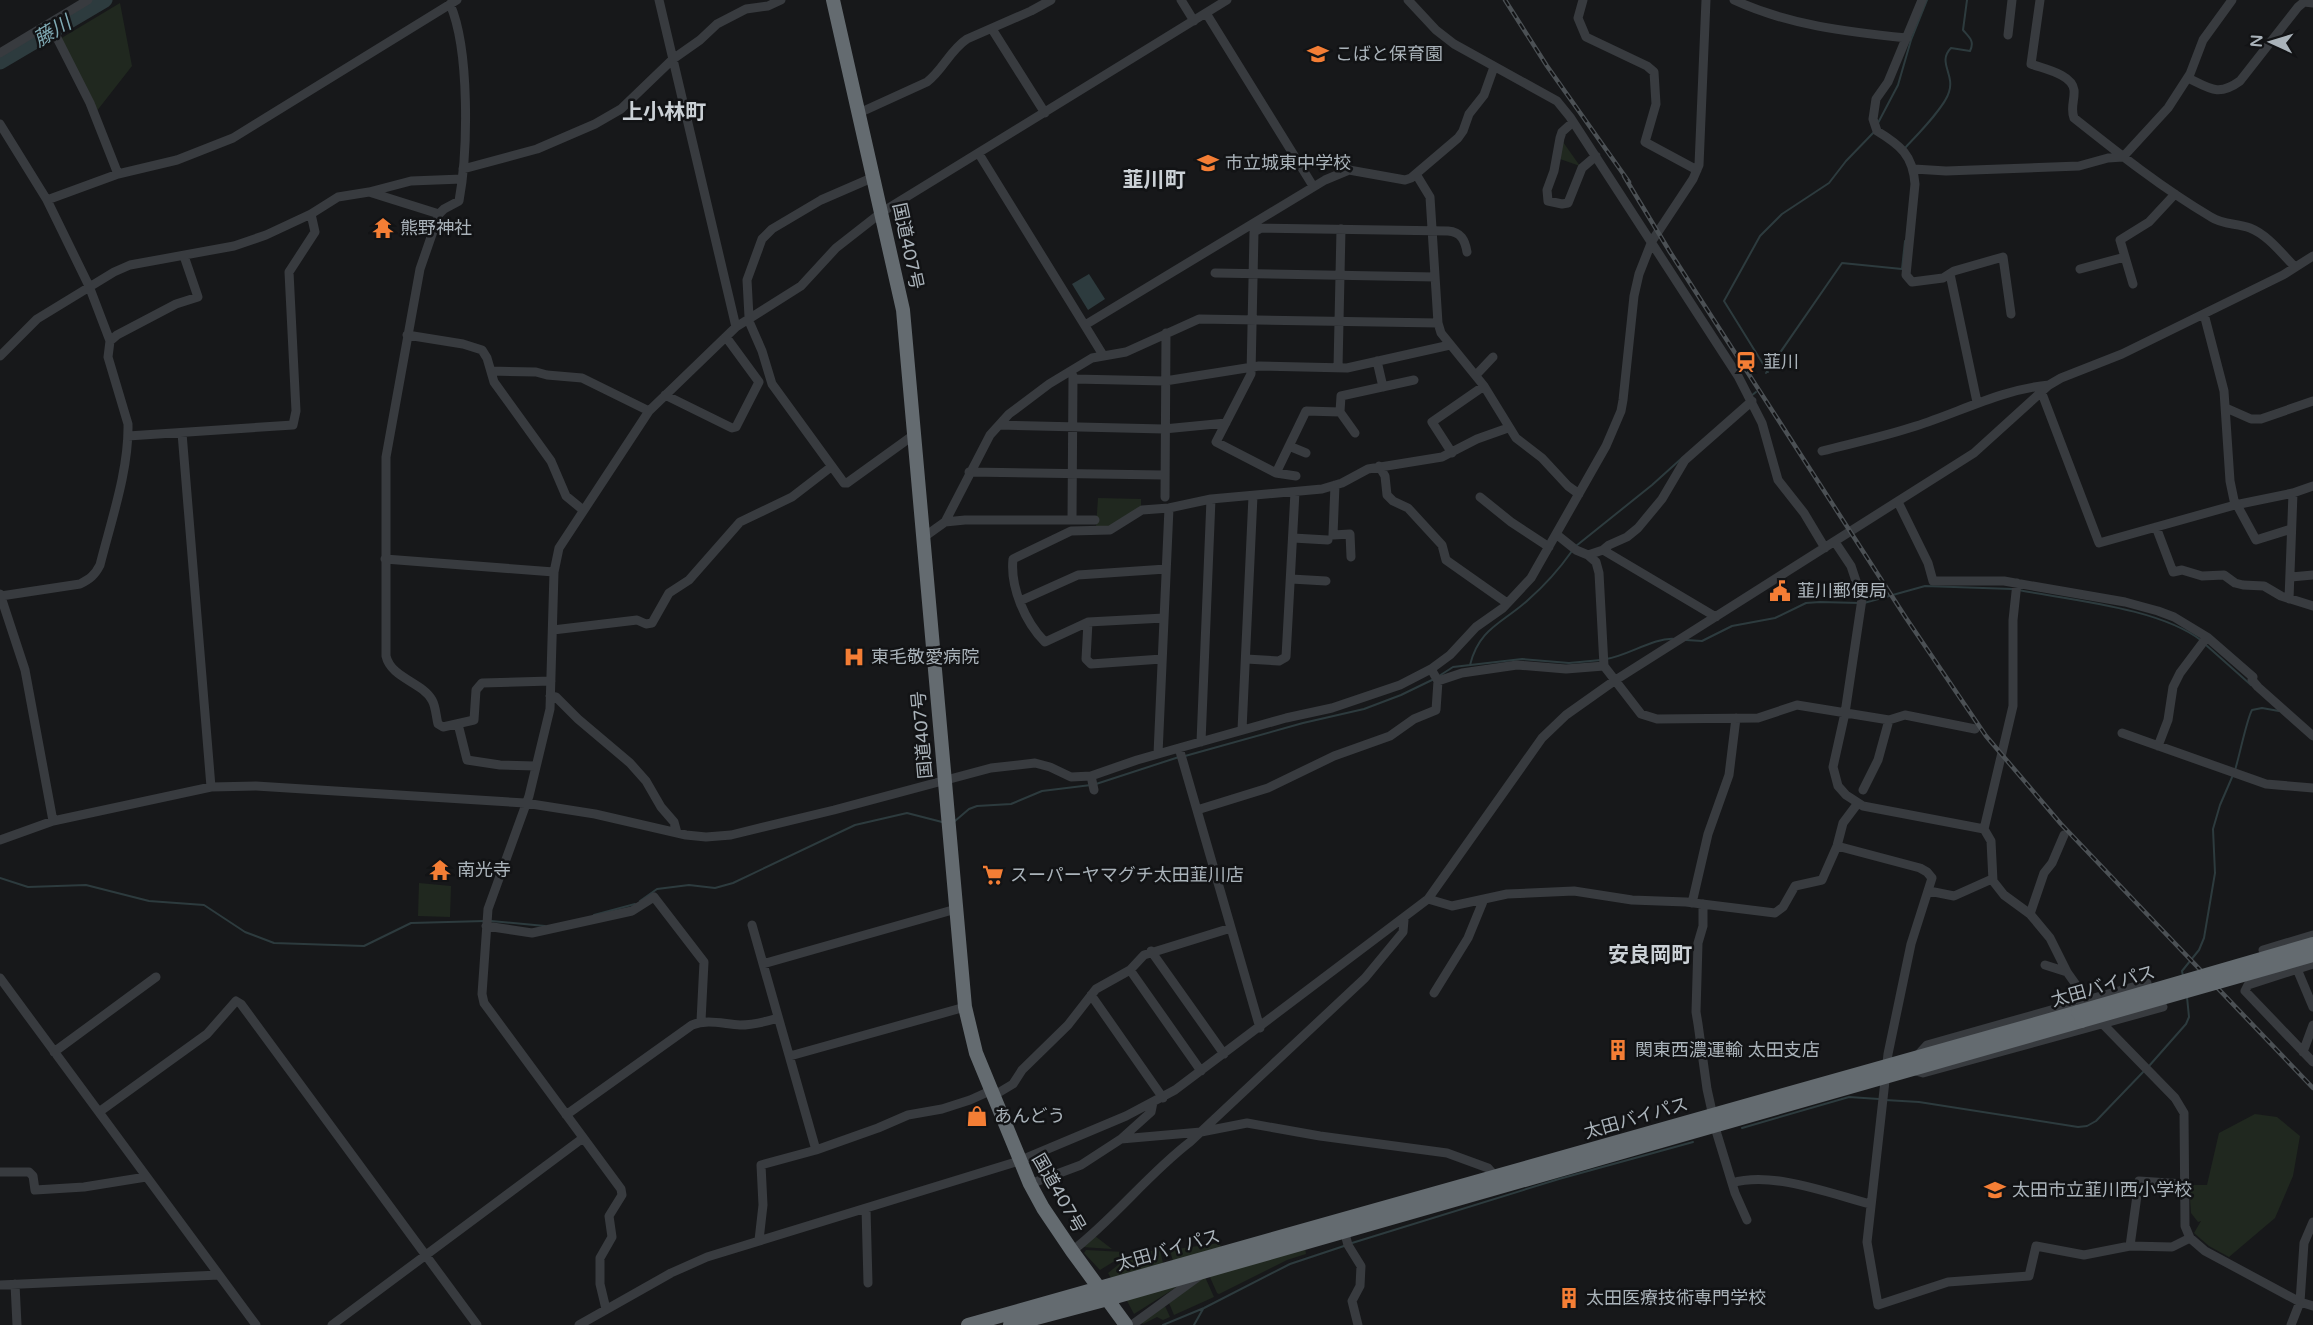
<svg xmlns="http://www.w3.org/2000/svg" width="2313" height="1325" font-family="'Varela Round','Noto Sans JP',sans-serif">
<rect width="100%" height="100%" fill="#17181a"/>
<path fill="#20281f" d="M120,3L132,66L96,112L60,39Z
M1563,142L1580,166L1560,159Z
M1098,498L1141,499V507L1109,527H1096Z
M419,883L451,886L450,917L418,916Z
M2255,1114L2277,1117L2300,1136L2293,1176L2275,1218L2229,1257L2209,1246L2194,1233L2201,1221L2198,1222L2191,1213L2189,1185H2207L2219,1133Z
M1095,1236L1112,1249L1082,1247Z
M1219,1243L1221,1247L1173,1261L1170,1250Z
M1305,1247L1306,1254L1287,1260L1219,1294L1217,1293L1209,1275Z
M1086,1250L1125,1252L1126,1254L1100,1270L1084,1253Z
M1160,1250L1163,1263L1111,1278L1108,1273L1133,1253Z
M1205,1277L1214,1297L1174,1315L1169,1303Z
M1183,1283L1134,1314L1126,1299Z
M1165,1306L1170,1317L1163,1320L1157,1317L1143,1324L1141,1322Z"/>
<path fill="#2d3b3e" d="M1089,274L1105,299L1088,310L1072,284Z"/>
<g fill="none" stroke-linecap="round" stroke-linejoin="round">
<path stroke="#2d3b3e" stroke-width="2" d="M1878,123L1898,85L1911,40L1927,0
M1905,148C1916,136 1945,107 1949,92C1955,74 1937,62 1951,48L1970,51C1975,41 1969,37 1963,30L1967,0
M1768,372L1724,301L1760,236L1782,214L1829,183L1846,161L1875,131
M1766,373L1842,263L1902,269L1905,241
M1751,396L1756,392
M1576,546L1652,485L1682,458
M2018,590C2070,600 2160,608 2202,641
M1864,603L1925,586L2012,589
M1686,640L1702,641L1732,626L1775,618L1806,603L1820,602L1859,603
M2206,645L2251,685
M1606,659C1628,656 1654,637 1675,639
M1470,665C1479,628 1503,623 1528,600C1544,586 1560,568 1572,551
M1439,676L1453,667L1522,659L1569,663L1601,660
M1185,756L1303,723L1364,709L1401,695L1434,679
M2235,770C2239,758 2247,718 2252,710L2262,708L2279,711
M1096,784L1179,757
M955,821L969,809L977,806L1011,804L1042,791L1091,785
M0,878L28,887L86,885L149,901L204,905L245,932L274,943L364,946L411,923L485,921
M640,901L657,889L689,885L715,888L733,883L855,825L907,813L942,822
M594,915L635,904
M491,921L545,926
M2183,976L2182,971L2199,950L2204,938L2215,873L2213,829L2220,805L2233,775
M2149,1066L2186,1024L2189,1017L2187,997
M1885,1100L1919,1102L2078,1127L2087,1126L2096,1121L2145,1070
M1742,1128L1849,1097L1879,1099
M1352,1243L1559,1179L1693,1142
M1163,1325L1204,1308L1290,1264L1344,1246
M1194,1325L1203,1309"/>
<path stroke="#2d3b3e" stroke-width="15" d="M0,62L105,0"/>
<path stroke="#383b3f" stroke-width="9" d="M659,0L736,327
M1181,0L1194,21
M1408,0L1436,30L1454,44L1557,101L1570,117L1738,376L1762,423L1778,480L1804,513L1825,548
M1583,0L1578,18L1586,37L1647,66L1654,72L1656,104L1645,142L1697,170
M1734,0C1788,25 1847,32 1907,38
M1922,0L1888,82L1876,99L1873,119L1877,131C1900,145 1913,155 1915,184L1906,275L1912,282L1943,278L1954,271L2003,257L2011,314
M2040,0L2031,64C2044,69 2072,74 2074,90C2075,100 2070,108 2074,118C2118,153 2162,188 2211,217C2223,225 2237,223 2250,228C2268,235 2282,254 2295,267
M450,4C470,50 468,152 459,201L444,209L439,214L420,269L386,457V656C391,678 422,682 432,700C436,707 436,717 438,724L443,727L474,720L476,690L482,683L551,681
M1206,13L1313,186
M992,29L1045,113
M2008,35L2012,0
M56,36L90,103L118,174
M0,53L88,0
M2188,78C2209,88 2218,97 2240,81L2298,7L2304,2L2313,3
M859,113L927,82C943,70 950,50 967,39L1031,11L1051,0
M1573,122L1562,132L1560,138L1554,171L1547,190L1548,201L1562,204L1568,203L1582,168L1596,156
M0,124L47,200L89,286L110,341L108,357L128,424C129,470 111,521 100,565C95,575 90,579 80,584L1,596
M979,154L1103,355
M463,169L537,149L595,124L621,109L673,59L700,40L717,24L746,9L768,6L781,0
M1914,169L1946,171L2079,166L2108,158L2123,157L2168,108L2190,74L2203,40L2232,0
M1416,174L1430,197L1438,323L1441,333L1484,386L1516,438L1542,458L1568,486L1579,494
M369,192L411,181L462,179
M47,200L118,174L177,160L233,138L457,0
M2080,269L2125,257
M1215,273L1435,277
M1950,274L1977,402
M2133,284L2120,240L2149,222L2175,194
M2204,314L2224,391L2230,481L2235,505
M749,317L747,280L762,239L772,229L821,200L874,177
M748,319L762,351L772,384L844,483H847L915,434
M1085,325L1325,180L1349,170L1405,180L1411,178L1458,138L1463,131L1469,114L1484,95L1494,67
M407,335L463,344L482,350L487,358L494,382L551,461L566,496L583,510
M110,341L117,335L176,304L198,297L184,256
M0,356L37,319L114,272L130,265L234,246L266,235L311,214L338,197L369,192L439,214
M1377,361L1383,387
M1338,368L1341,229
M491,371L536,372L547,375L582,378L649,411
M1476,375L1493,357
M1074,379L1165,381L1259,366L1347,368L1450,345
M2041,391L2099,543L2235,505L2293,493L2313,486
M665,395L732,428L736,427L759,382L726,337
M2226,408L2251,419H2261L2313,401
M1340,412L1355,433
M999,425L1164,429L1226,423
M182,433L211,787
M128,436L293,425L296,411L289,272L315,232L311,214
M1289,446L1306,453
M1822,451C1853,443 1886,436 1916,426C1960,412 2003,389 2049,385
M1452,453L1432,422L1484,386
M1379,466L1385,476L1387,495L1393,501L1408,508L1442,545L1446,560L1507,603
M969,472L1163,475
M1276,473L1306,411L1340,412L1341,396L1414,380
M1296,476L1276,473L1216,442L1251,374L1254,232L1261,228L1448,231C1461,232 1465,240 1467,252
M1335,485L1333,535L1350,534L1351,557
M1165,497L1166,333
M1480,497L1511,522L1549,547
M1898,502L1928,563L1933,581H2004L2125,602L2158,611L2174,617L2207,637L2253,677L2252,680L2258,687L2313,736
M2237,505L2256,540L2291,529
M1072,520L1073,376
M945,522L965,520H1095
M2156,527L2173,572L2182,570L2202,576L2224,575L2235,583L2243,585L2264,586L2281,596L2313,606
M1556,534L1576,550L1588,555L1603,550L1609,545L1627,537L1638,528L1662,499L1685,460L1752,401
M924,537L945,522L990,435L1009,414L1049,384L1092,358L1126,352L1199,319L1438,323
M1293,538L1328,540
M1835,542L1851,566L1862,599L1845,713L1833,767L1838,786L1846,795L1863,806L1984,829
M1603,550L1716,617
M1588,555L1596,562L1599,573L1604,666
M385,559L554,572
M2291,577L2313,575
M1291,579L1326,581
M2017,583L2013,620V706L1984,829L1991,841L1993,881L2004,895L2030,914L2050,938L2067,972L2084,996L2093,1023L2101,1024
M0,594L25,670L53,821
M2289,599L2293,493
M1020,601L1078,575L1166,569
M1164,618L1088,622L1045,642C1025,622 1010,587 1013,559L1071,531L1110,530L1142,510L1169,508L1211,499L1322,489L1342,483L1368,469L1442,457L1477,439L1508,428
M1088,622L1086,659L1091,664L1162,659
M553,630L637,620L646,624L652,623L669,593L689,580L740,522L792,497L831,467
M1246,659L1279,661L1286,657L1295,492
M1438,681L1462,673L1517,665L1566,669L1604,666L1641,714L1657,719L1758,718L1797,705L1889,720L1878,760L1863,790
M550,696L556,697L578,719L630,763L646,781L661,807L674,822L677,833
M1889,720L1905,715L1975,729
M458,724L467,760L500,765L535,766
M1242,730L1253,496
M2122,733L2266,784L2313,788
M1201,742L1211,499
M2158,746L2168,720L2173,687L2180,673L2207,637
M1179,748L1260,1028
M1158,754L1169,508
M1091,776L1094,790
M1197,810L1268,788L1334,756L1390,736L1414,719L1436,710L1438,681L1431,669
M0,840L53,821L211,787L256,786L525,803L595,814L686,835L706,837L731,835L834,810L991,768L1035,763L1050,767L1071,777L1091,776L1137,760L1179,748L1286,718L1332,708L1400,685L1431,669L1450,655L1476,627L1503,608L1531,578L1606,446L1621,411L1623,400L1634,296L1639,274L1652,241L1693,179L1699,165L1706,0
M1837,846L1920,868L1927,872L1932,878L1911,944L1888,1054L1867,1242L1878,1305L1948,1282L2029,1276L2036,1246L2084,1255L2130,1246L2172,1247L2190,1238
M1929,891L1954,896L1992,879
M1428,899L1452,906L1507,894L1574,891L1632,900L1686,902L1775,913L1783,907L1795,886L1822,880L1837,846L1843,823L1858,803
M1692,903L1708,834L1729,775L1736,718
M1703,904V926L1698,943L1696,1012L1698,1024L1707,1089L1717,1134L1735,1193L1747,1220
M2030,914L2044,873L2052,863L2064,835
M752,925L816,1150
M486,926L532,933L632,911L654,897L704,962L701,1021
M2263,950L2313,935
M1151,951L1224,1054
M763,964L956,909
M2313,964L2248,985L2245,991L2313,1062
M2045,965L2067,972
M2297,969L2313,1007
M1130,970L1201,1071
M0,978L256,1325
M1434,993L1468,938L1484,899
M1091,995L1163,1098
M2098,1019L2175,1098L2184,1113L2185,1226L2190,1238L2205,1251L2300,1302L2313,1306
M54,1052L156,977
M2303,1052L2313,1025
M790,1056L965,1007
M1917,1056L1927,1045L2147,983
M1912,1070L1923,1073L2163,1007
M993,1096L1013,1084L1022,1070L1068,1025L1096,989L1130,970L1144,955L1231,928
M99,1112L207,1034L236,1001L241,1004L477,1325
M566,1115L692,1025C707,1019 723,1024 740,1025C753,1025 765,1022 778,1018
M1121,1139L1151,1112L1153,1102
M0,1172H29L33,1176L35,1190L84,1187L146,1177
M1732,1183C1772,1171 1829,1193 1870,1204
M1030,1184L1081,1165L1121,1139L1201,1132L1247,1123L1320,1136L1447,1153L1488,1168L1495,1176
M866,1208L868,1283
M1344,1230L1348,1245L1361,1266L1360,1286L1352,1301L1358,1325
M759,1240L763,1205L761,1165L816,1150L878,1128L908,1115L942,1109L970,1100L990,1091
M2130,1246L2139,1181L2184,1184
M1072,1251C1115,1218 1147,1175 1190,1142L1365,978L1403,932L1404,920
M15,1284L17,1325
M0,1285L219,1275
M606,1309L600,1284V1258L612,1237L609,1216L622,1195L621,1189L484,1003L482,994L488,909L529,796L550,709L554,572L559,548L649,411L736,327L801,286L836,248L882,212L1227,0
M332,1325L583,1138
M579,1325L671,1273L707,1257L1019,1161L1126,1116L1175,1090L1428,899L1542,738L1566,715L1614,681L1974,453L2049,385L2061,378L2122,354L2283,275L2313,256
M1132,1325L1202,1274
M2291,1325L2300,1302L2304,1243L2313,1222"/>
<path stroke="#646b70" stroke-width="14" d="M833,0L903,310L965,1007L976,1053L1030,1184L1043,1208L1072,1251L1126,1325
M968,1325L2078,1012
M1010,1325L1108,1299L2081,1021"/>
<defs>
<path id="rail" d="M1505,0L1547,66L1629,182
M1624,176L1670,252L1906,618L1986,736L2061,824L2313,1088"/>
</defs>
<use href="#rail" stroke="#4b5054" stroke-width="4.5"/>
<use href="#rail" stroke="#121315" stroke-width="2" stroke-dasharray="7" stroke-linecap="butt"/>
<path stroke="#646b70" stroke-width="14" d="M2078,1012L2313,944
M2081,1021L2313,955"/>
</g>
<defs>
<symbol id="school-bare" viewBox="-9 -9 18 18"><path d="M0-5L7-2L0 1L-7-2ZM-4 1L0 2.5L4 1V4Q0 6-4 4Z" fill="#f47e35" stroke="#121315" stroke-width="2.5" paint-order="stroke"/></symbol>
<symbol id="temple-bare" viewBox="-9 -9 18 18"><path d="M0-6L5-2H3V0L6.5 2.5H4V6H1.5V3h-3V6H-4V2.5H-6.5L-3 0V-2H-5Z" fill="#f47e35" stroke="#121315" stroke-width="2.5" paint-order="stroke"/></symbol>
<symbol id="station-bare" viewBox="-9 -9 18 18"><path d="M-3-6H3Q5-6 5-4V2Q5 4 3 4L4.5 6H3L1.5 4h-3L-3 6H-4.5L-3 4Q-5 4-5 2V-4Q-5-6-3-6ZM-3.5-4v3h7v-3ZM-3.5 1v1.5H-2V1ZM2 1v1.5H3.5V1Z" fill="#f47e35" stroke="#121315" stroke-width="2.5" paint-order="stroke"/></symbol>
<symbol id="civic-bare" viewBox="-9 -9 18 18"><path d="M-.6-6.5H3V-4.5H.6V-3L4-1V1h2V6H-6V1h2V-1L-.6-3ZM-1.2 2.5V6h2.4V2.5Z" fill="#f47e35" stroke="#121315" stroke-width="2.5" paint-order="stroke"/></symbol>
<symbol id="hospital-bare" viewBox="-9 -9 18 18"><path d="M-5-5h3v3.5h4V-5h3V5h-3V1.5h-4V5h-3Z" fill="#f47e35" stroke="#121315" stroke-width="2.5" paint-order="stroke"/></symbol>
<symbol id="supermarket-bare" viewBox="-9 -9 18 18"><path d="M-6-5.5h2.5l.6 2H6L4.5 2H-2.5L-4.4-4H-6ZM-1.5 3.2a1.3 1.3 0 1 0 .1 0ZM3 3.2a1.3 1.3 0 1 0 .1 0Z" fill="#f47e35" stroke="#121315" stroke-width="2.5" paint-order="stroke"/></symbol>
<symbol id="building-bare" viewBox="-9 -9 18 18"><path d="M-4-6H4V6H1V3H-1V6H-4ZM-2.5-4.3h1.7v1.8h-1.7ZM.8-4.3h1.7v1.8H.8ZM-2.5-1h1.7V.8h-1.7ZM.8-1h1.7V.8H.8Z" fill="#f47e35" stroke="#121315" stroke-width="2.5" paint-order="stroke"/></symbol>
<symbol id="shop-bare" viewBox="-9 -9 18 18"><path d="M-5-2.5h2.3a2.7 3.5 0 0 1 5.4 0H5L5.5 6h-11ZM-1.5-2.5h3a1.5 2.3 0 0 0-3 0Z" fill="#f47e35" stroke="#121315" stroke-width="2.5" paint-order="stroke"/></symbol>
</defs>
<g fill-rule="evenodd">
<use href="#school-bare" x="1303" y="39" width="30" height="30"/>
<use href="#school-bare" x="1193" y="148" width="30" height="30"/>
<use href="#temple-bare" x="368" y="213" width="30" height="30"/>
<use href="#station-bare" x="1731" y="347" width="30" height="30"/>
<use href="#civic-bare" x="1765" y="576" width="30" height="30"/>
<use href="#hospital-bare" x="839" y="642" width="30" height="30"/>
<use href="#temple-bare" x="425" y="855" width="30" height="30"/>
<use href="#supermarket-bare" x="978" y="860" width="30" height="30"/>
<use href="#building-bare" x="1603" y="1035" width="30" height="30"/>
<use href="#shop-bare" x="962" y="1101" width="30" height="30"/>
<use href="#school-bare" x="1980" y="1175" width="30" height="30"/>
<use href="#building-bare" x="1554" y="1283" width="30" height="30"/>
</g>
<g text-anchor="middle" stroke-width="5" stroke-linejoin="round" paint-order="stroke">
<g font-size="18" fill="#aab3ba" stroke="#121315" text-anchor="start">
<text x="1335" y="60">こばと保育園</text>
<text x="1225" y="169">市立城東中学校</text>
<text x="400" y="234">熊野神社</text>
<text x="1763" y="368">韮川</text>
<text x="1797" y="597">韮川郵便局</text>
<text x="871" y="663">東毛敬愛病院</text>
<text x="457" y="876">南光寺</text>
<text x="1010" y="881">スーパーヤマグチ太田韮川店</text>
<text x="1635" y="1056">関東西濃運輸 太田支店</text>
<text x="994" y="1122">あんどう</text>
<text x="2012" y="1196">太田市立韮川西小学校</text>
<text x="1586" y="1304">太田医療技術専門学校</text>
</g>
<g font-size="18" fill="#aab3ba" stroke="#121315">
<text transform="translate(908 246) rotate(78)" y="6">国道407号</text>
<text transform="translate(922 735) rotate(-95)" y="6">国道407号</text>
<text transform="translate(2103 986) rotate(-16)" y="6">太田バイパス</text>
<text transform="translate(1636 1118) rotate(-16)" y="6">太田バイパス</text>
<text transform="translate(1059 1193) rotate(60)" y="6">国道407号</text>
<text transform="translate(1168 1250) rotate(-16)" y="6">太田バイパス</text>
</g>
<g font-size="20" font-style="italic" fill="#80abb5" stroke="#121315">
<text transform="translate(52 31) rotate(-31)" y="7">藤川</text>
</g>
<g font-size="21" font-weight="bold" fill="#cbd1d6" stroke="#121315">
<text x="664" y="119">上小林町</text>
<text x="1154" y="187">韮川町</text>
<text x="1650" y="962">安良岡町</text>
</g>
</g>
<g transform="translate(2271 42) rotate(274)" stroke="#121315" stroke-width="4.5" paint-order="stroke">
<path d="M0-4.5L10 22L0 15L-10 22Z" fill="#aab3ba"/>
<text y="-9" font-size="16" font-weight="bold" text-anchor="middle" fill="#aab3ba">N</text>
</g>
</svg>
